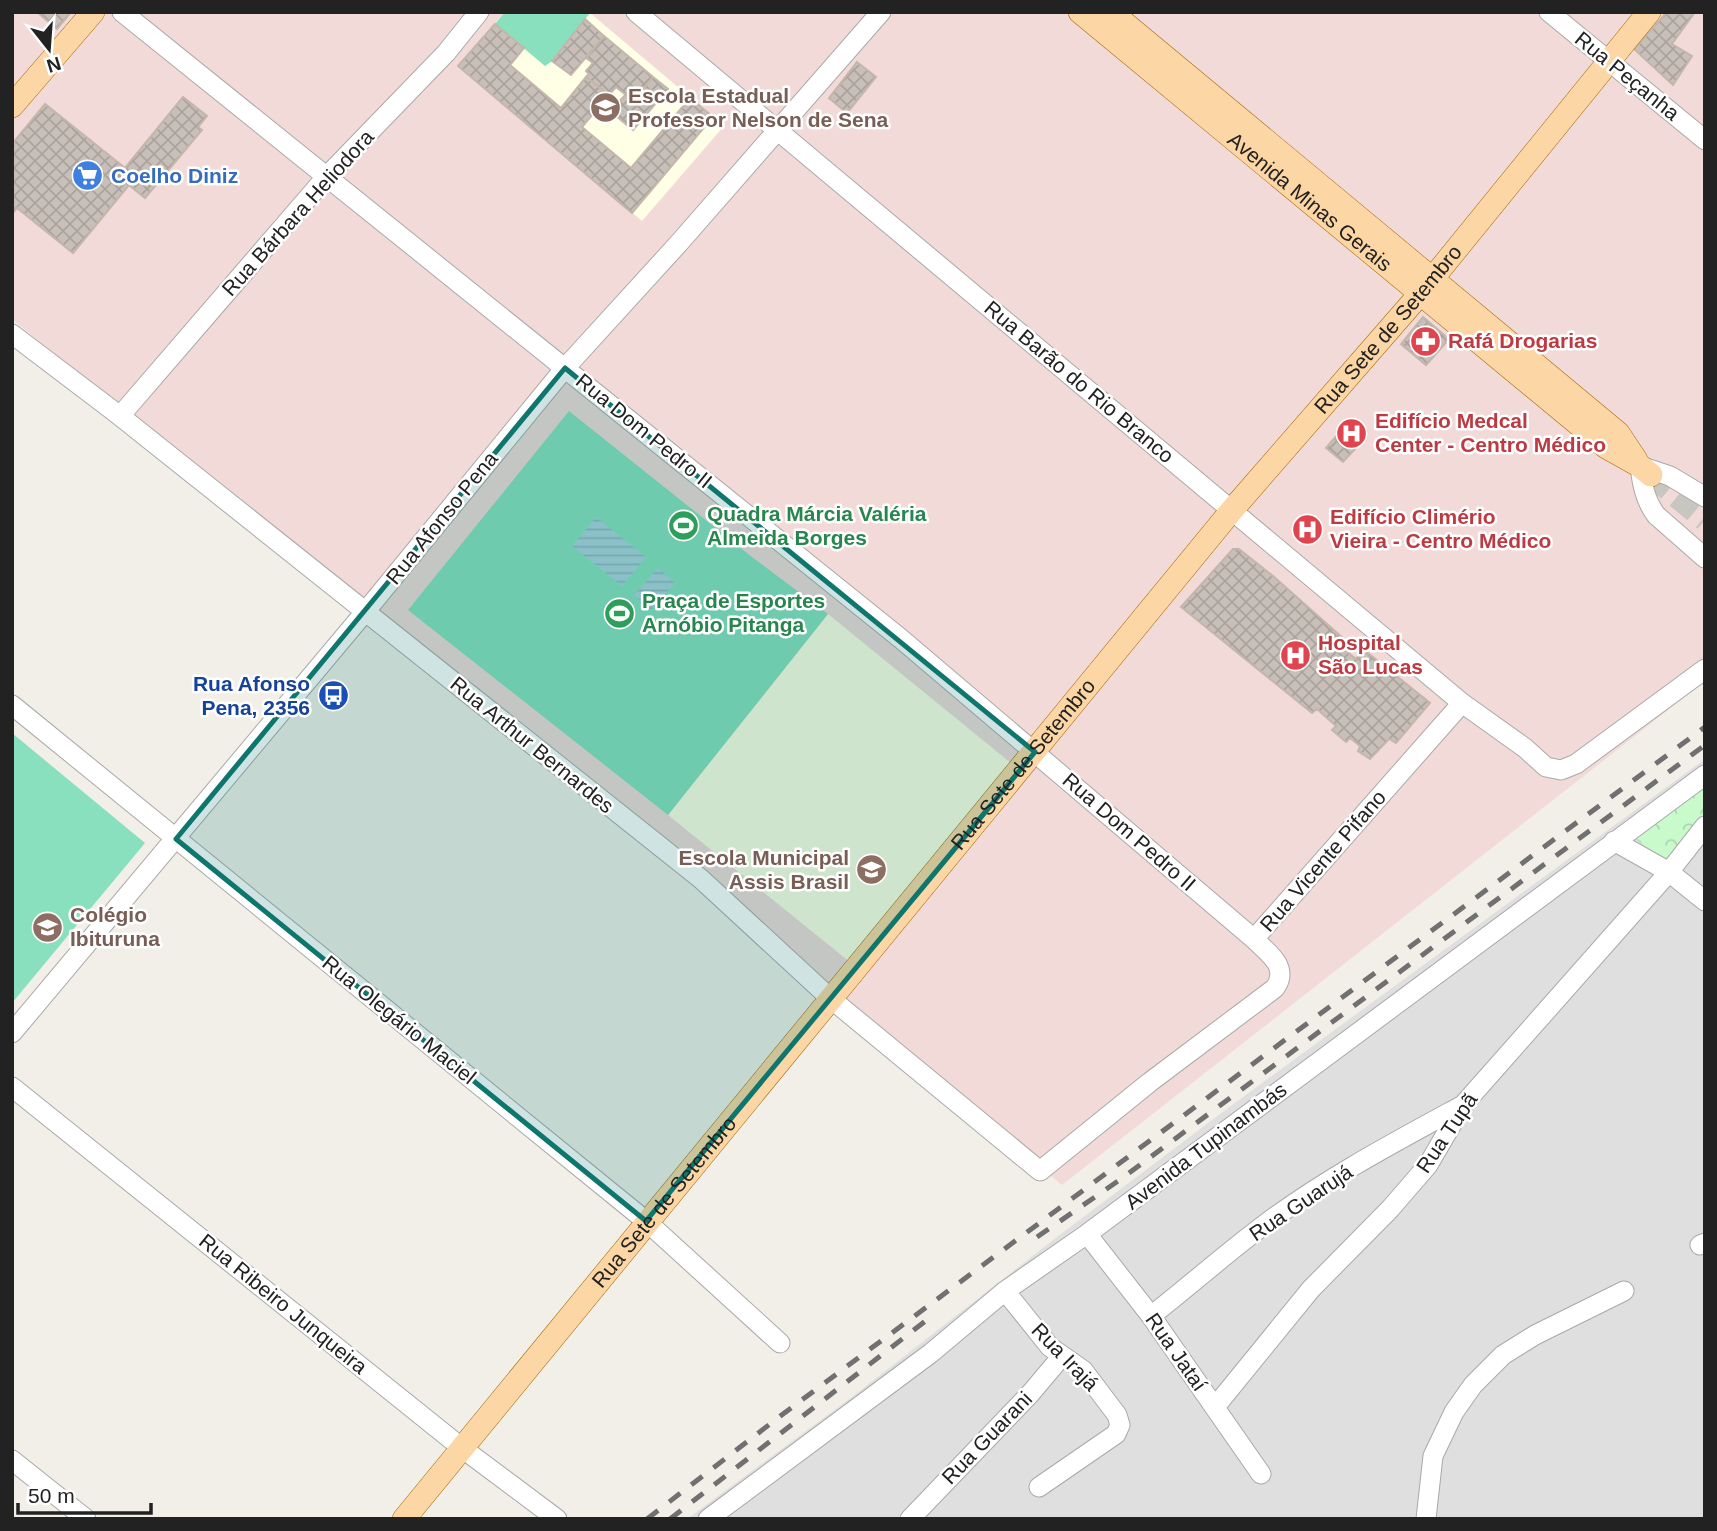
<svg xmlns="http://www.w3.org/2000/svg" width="1717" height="1531" font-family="Helvetica,sans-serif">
<defs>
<pattern id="park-crowns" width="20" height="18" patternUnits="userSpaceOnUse" patternTransform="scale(1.75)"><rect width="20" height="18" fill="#c8facc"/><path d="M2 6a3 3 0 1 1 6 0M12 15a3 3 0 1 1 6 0" fill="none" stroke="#acd6af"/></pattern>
<pattern id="water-rules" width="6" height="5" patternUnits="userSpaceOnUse" patternTransform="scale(1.75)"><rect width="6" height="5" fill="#aad3df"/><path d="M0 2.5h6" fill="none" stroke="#92b5bf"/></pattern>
<pattern id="building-cross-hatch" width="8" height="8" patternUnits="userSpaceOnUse" patternTransform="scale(1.75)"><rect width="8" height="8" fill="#c7bfb8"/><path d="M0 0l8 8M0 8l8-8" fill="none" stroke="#aba49e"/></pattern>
</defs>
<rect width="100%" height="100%" fill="#f2efe9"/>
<path fill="#e0dfdf" d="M1705,759V1519H687L848,1400L1053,1240L1232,1105Z"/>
<path fill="#f2dad9" d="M12,12H1705V681L1062,1185L12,319Z"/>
<path fill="#ffffe5" d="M505,12H589L724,126L642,221L458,66Z
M828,614L1017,768L856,967L668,815Z"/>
<path fill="url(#park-crowns)" d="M1705,780V818L1669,863L1630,835Z"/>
<path fill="#88e0be" d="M505,12H589L590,13L552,61L545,66L495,24Z
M569,411L752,557L828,614L668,815L408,610Z
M12,733L145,843L12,1003Z"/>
<path fill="url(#water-rules)" d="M596,517L646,557L622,586L572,546Z
M658,568L675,583L651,610L634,595Z"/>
<path fill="url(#building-cross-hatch)" stroke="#c4b6ab" stroke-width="2" d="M37,12H71L57,29Z
M1667,12H1695L1672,44L1692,56L1673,85L1634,49Z
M585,19L604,36L571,75L552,61Z
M495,24L524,48L510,65L561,108L586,77L609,95L582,127L631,168L690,98L713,117L632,213L458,66Z
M604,36L653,77L637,97L629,91L626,95L616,87L609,95L586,77L589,74L586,71L593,63L586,58Z
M857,62L876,77L847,113L829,98Z
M653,77L668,89L633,130L610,111L629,91L637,97Z
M183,97L207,116L198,127L202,130L145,198L129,185L73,253L17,208L12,214V144L45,104L125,168Z
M1423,317L1449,339L1426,365L1401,344Z
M1338,434L1355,449L1343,462L1326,448Z
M1233,549H1239L1273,576L1343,638L1338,644L1356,659L1364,650L1430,703L1396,743L1389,739L1370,759L1358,751L1360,746L1350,738L1346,742L1332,730L1336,726L1317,709L1312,713L1181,607Z"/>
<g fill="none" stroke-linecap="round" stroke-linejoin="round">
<path stroke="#c8c6c1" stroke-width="23" stroke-dasharray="23 11" stroke-linecap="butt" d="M1651,475L1705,520"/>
<defs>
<path id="minor" d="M636,12L1462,703L1525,748L1546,767L1561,770L1576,764L1705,669
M1549,12L1705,140
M12,334L120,416L701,879L830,998L1040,1171L1150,1082L1275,988C1290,967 1268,953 1254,939L900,638L122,12
M120,416L327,176L446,53L479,12
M1705,497L1670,476L1640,466C1642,484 1645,500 1656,515L1705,558
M12,705L646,1221L780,1343
M1614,841L1669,872L1705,901
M1254,939L1462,703
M12,1033L365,612L565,368L679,243L881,12
M12,1087L462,1448L557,1519
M1087,1234L1151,1316L1261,1474
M1700,1245L1705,1243
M1005,1291L1050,1347L1083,1370L1117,1415L1120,1425L1116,1434L1039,1487
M1151,1316C1188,1287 1223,1256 1260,1228C1323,1180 1393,1143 1463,1105
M1215,1407L1311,1289L1390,1209L1428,1165L1463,1105L1669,872L1705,826
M12,1460L86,1519
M708,1519L931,1353L1005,1291L1087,1234L1705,775
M910,1519L1030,1394L1062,1356
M1426,1519L1433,1456L1454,1412L1473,1385L1503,1355L1535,1335L1624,1291"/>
<g id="major">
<path id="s1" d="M1080,12L1606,447L1640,466L1651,475"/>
<path d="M1111,12L1618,433L1636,460"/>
<path d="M12,106L93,12"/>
<path id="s2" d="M404,1519L1232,510L1420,294L1649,12"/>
</g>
</defs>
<use href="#minor" stroke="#a9a9a9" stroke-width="21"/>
<use href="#major" stroke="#a06b00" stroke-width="24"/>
<use href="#minor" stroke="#fff" stroke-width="19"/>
<use href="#major" stroke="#fcd6a4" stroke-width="23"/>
<path stroke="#707070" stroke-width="5" stroke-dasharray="14 14" stroke-linecap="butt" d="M1037,1237L1121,1179L1705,745
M647,1519L783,1414L1705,727
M670,1519L928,1319"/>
</g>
<path fill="#0f766e" fill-opacity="0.2" stroke="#0f766e" stroke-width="5" stroke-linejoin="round" d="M565,368L1035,752L646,1221L176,839Z"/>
<defs>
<symbol id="school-disc" viewBox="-11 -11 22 22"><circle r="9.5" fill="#8d6e63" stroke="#fff"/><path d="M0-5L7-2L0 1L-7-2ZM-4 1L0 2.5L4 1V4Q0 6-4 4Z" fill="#fff"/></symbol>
<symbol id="supermarket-disc" viewBox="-11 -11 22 22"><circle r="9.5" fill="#3f7fe0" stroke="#fff"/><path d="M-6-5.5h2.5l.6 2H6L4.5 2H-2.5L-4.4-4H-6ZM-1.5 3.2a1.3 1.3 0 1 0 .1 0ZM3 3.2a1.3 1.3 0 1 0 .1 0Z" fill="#fff"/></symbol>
<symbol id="pharmacy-disc" viewBox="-11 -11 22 22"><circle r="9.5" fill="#e0444e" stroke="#fff"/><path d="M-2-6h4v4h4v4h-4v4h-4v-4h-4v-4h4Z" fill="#fff"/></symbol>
<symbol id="hospital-disc" viewBox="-11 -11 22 22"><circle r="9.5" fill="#e0444e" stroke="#fff"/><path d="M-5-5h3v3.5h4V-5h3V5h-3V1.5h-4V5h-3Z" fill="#fff"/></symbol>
<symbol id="stadium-disc" viewBox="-11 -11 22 22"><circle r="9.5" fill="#2e9e5b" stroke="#fff"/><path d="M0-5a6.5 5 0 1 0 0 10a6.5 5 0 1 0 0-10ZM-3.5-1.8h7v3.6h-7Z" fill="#fff"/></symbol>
<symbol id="bus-disc" viewBox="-11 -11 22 22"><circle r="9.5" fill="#1a4fb4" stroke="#fff"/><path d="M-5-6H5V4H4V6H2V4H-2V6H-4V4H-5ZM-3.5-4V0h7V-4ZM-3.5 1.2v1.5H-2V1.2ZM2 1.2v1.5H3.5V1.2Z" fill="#fff"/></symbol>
</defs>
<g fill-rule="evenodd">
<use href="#school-disc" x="588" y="90" width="35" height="35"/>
<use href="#supermarket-disc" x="70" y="158" width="35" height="35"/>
<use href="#pharmacy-disc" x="1408" y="324" width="35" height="35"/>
<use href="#hospital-disc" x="1334" y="416" width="35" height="35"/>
<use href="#stadium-disc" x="666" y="508" width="35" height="35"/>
<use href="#hospital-disc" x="1290" y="512" width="35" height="35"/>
<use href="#stadium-disc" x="602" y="596" width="35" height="35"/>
<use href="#hospital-disc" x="1278" y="638" width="35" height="35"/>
<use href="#bus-disc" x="316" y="678" width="35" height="35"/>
<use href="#school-disc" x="854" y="852" width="35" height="35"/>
<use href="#school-disc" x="30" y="910" width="35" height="35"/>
</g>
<g text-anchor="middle" stroke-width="5" stroke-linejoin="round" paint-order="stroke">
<g font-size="21" fill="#222" stroke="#fff">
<text transform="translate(1627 76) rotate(39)" y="7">Rua Peçanha</text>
<text dy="7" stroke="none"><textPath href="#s1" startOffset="298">Avenida Minas Gerais</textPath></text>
<text transform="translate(298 213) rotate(-48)" y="7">Rua Bárbara Heliodora</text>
<text dy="7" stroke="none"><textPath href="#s2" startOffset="1544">Rua Sete de Setembro</textPath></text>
<text transform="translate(1079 382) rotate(40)" y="7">Rua Barão do Rio Branco</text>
<text transform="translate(644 431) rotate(39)" y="7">Rua Dom Pedro II</text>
<text transform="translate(442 518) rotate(-51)" y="7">Rua Afonso Pena</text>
<text transform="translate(532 745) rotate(39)" y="7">Rua Arthur Bernardes</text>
<text dy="7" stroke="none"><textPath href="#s2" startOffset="976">Rua Sete de Setembro</textPath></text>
<text transform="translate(1129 832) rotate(41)" y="7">Rua Dom Pedro II</text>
<text transform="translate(1323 861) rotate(-49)" y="7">Rua Vicente Pifano</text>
<text transform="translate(399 1020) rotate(39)" y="7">Rua Olegário Maciel</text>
<text transform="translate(1447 1133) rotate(-56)" y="7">Rua Tupã</text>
<text transform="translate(1206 1146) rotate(-37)" y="7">Avenida Tupinambás</text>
<text dy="7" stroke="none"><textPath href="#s2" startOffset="410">Rua Sete de Setembro</textPath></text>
<text transform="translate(1301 1203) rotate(-34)" y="7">Rua Guarujá</text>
<text transform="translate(283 1304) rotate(39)" y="7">Rua Ribeiro Junqueira</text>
<text transform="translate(1176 1352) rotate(55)" y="7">Rua Jataí</text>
<text transform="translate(1065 1357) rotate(46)" y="7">Rua Irajá</text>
<text transform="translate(987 1438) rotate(-46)" y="7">Rua Guarani</text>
</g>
<g font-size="21" font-weight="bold" fill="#785e54" stroke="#fff" text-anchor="start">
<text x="628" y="103">Escola Estadual<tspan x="628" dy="24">Professor Nelson de Sena</tspan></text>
<text x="849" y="865" text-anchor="end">Escola Municipal<tspan x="849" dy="24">Assis Brasil</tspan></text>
<text x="70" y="922">Colégio<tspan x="70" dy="24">Ibituruna</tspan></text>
</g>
<g font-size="21" font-weight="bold" fill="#366cbe" stroke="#fff" text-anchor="start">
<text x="111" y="183">Coelho Diniz</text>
</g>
<g font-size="21" font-weight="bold" fill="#be3a42" stroke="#fff" text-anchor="start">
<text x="1448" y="348">Rafá Drogarias</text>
<text x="1375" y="428">Edifício Medcal<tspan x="1375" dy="24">Center - Centro Médico</tspan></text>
<text x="1330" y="524">Edifício Climério<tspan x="1330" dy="24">Vieira - Centro Médico</tspan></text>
<text x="1318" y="650">Hospital<tspan x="1318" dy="24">São Lucas</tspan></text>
</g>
<g font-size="21" font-weight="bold" fill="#27864d" stroke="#fff" text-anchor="start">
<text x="707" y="521">Quadra Márcia Valéria<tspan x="707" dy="24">Almeida Borges</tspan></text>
<text x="642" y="608">Praça de Esportes<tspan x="642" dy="24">Arnóbio Pitanga</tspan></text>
</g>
<g font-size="21" font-weight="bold" fill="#164399" stroke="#fff" text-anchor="end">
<text x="310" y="691">Rua Afonso<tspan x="310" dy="24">Pena, 2356</tspan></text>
</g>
</g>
<rect width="1717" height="1531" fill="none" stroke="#222222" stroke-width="28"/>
<g transform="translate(49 49) rotate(163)" stroke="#ffffff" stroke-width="5" paint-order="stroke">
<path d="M0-5L12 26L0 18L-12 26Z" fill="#222222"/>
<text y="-10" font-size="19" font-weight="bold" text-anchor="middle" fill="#222222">N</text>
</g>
<path d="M18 1503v10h133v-10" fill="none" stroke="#222222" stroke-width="3.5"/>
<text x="28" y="1503" font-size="21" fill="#222222" stroke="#ffffff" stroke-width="5" paint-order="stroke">50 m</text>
</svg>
